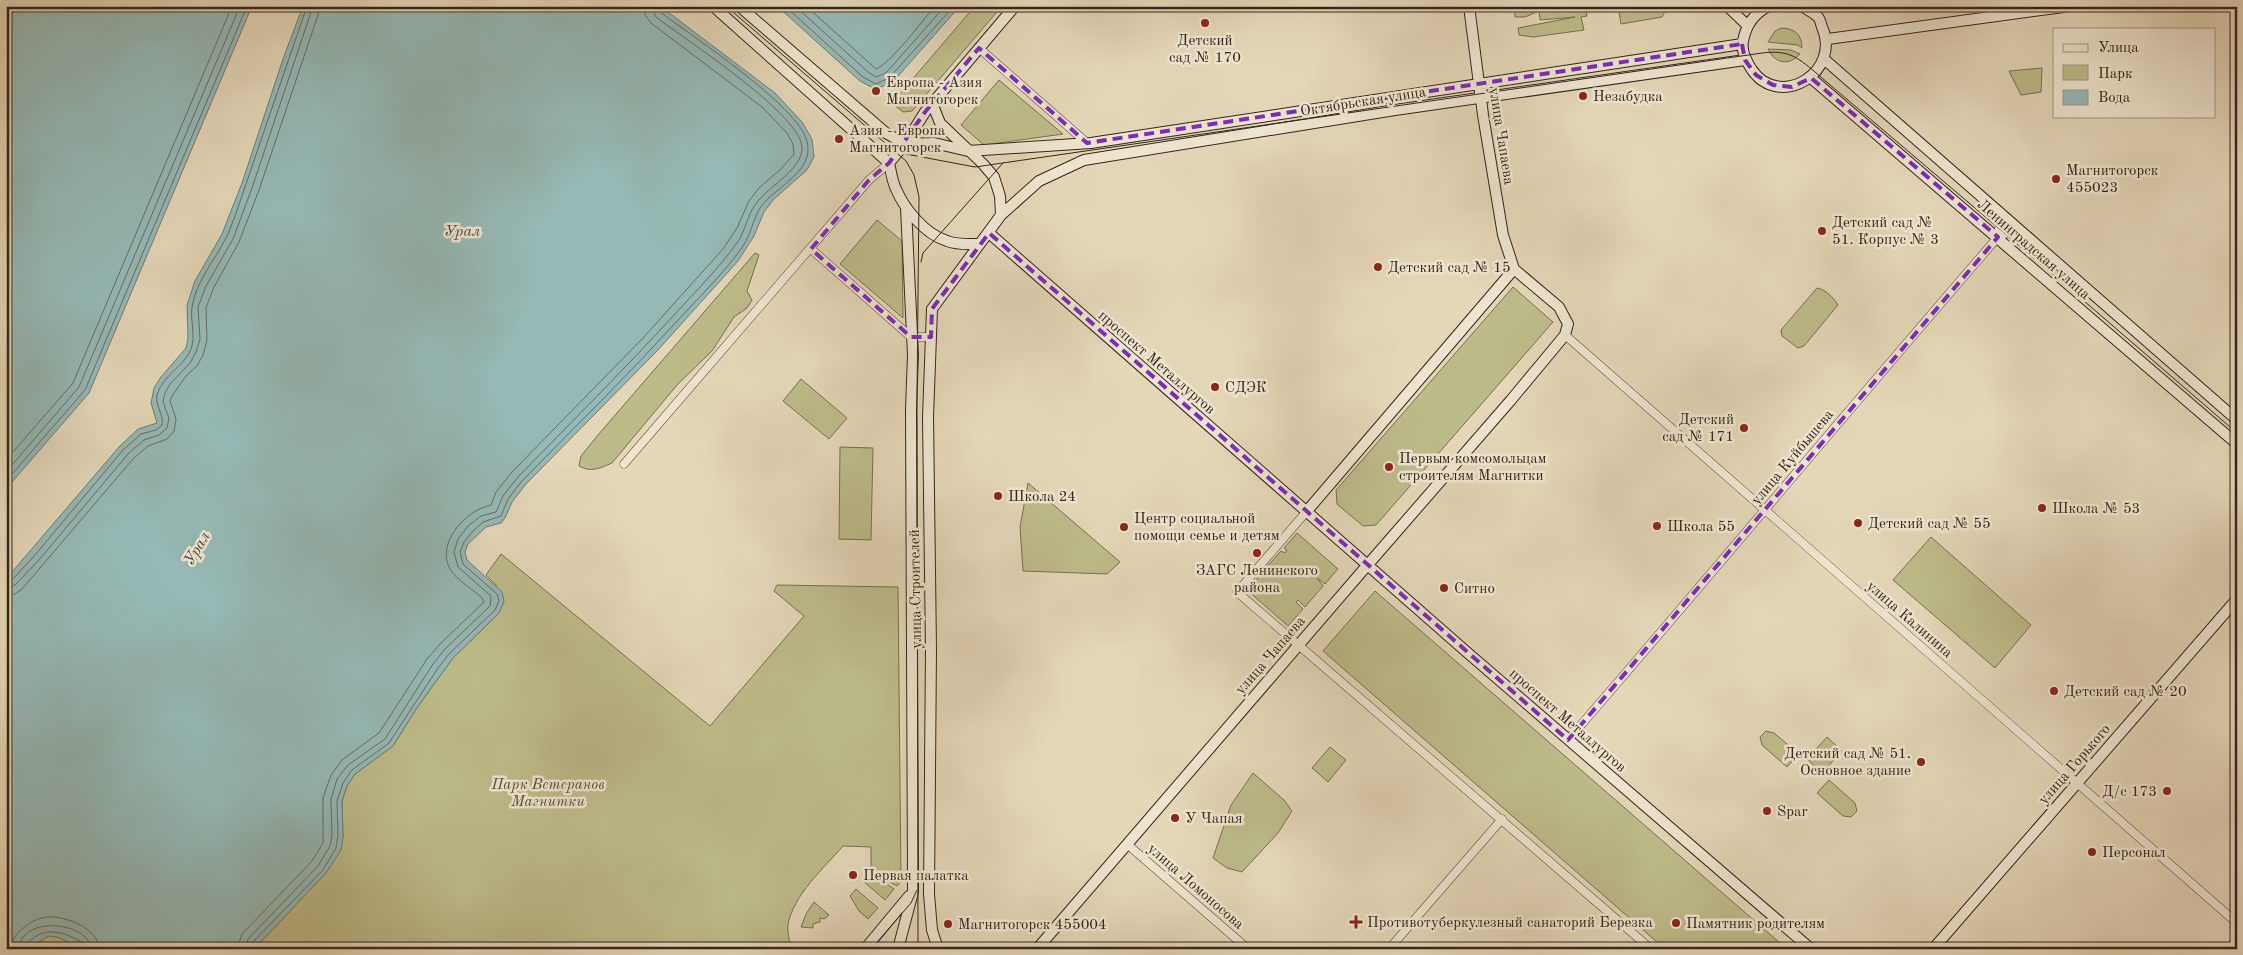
<svg xmlns="http://www.w3.org/2000/svg" width="2243" height="955" font-family="'Old Standard TT',serif">
<rect width="100%" height="100%" fill="#e3d7b7"/>
<filter id="stains"><feTurbulence type="fractalNoise" baseFrequency=".004" numOctaves="4"/><feColorMatrix values="0 0 0 0 .2 0 0 0 0 .09 0 0 0 0 .02 0 0 0 .5 -.17"/></filter>
<radialGradient id="worn" r=".72"><stop offset=".6" stop-color="#630" stop-opacity="0"/><stop offset="1" stop-color="#630" stop-opacity=".3"/></radialGradient>
<path fill="#bcbc89" stroke="#787152" d="M975,6H1002L919,103L912,111L903,112L892,103Z
M1514,6H1585L1587,16L1581,17L1584,30L1533,37L1519,35L1518,28L1575,17L1540,20L1539,11L1525,17H1515Z
M1618,6H1668L1662,17L1621,24Z
M1781,28C1795,28 1802,35 1802,48L1798,45L1768,42L1775,31Z
M1768,49L1791,50L1800,54C1789,66 1775,64 1768,49Z
M2042,68L2041,92L2021,95L2009,71Z
M999,80L1063,134L984,145L961,125Z
M877,220L902,241L903,318L840,264Z
M755,253L759,255L747,291L752,300L747,308L734,317L712,351L677,385L612,463C600,468 591,473 579,466L581,456L598,435Z
M1513,287L1553,322L1376,525L1363,526L1337,504L1336,490Z
M1817,288C1825,289 1834,298 1838,305L1804,346L1798,348L1782,336L1781,330Z
M801,379L847,418L829,439L783,401Z
M840,447L873,448L871,540L839,539Z
M1028,483L1120,562L1107,574L1023,571L1020,527Z
M1297,533L1338,569L1325,584L1317,578L1323,586L1305,607L1298,600L1296,602L1303,609L1288,626L1247,590L1262,573L1265,575L1267,573L1264,570L1281,551L1285,553L1287,550L1284,548Z
M1931,537L2031,625L1995,668L1893,580Z
M501,554L710,726L804,616L774,591L777,585L898,587L901,881L897,886L871,872V847L843,846C824,868 793,895 788,925C787,933 790,942 791,949H254L326,873L343,837L342,801L347,786L355,774L393,746L416,709L453,658L499,613L496,585L486,575Z
M1375,591L1787,949H1665L1323,651Z
M1766,731L1774,733L1799,754L1787,767L1762,745L1760,737Z
M1827,737L1842,751L1822,773L1807,759Z
M1330,747L1346,760L1328,782L1312,768Z
M1253,773L1284,800L1292,811L1278,833L1242,872L1227,868L1213,858L1231,805Z
M1829,780L1855,803L1857,811L1851,817L1843,816L1817,793Z
M868,875L881,880L894,889L885,900L863,881Z
M856,889L878,908L868,919L859,911L850,896Z
M814,902L829,915L824,919L820,918V922L813,924V928L801,927L806,914Z
M48,936L57,937L84,949H28Z"/>
<path fill="#96b8b5" stroke="#6f7e78" d="M6,6H252L89,393L6,489Z
M303,6H660L775,93L802,122L812,139L814,157L807,170L773,200L764,212L754,236L738,261L657,351L526,484L512,502L505,518L501,523L486,527L468,544L465,552L467,560L502,592L504,602L499,613L453,658L416,709L393,746L355,774L347,786L342,801L343,837L341,850L326,873L254,949H84L57,937L48,936L28,949H6V579L119,447L138,429L157,423L151,403L154,388L161,377L186,348L188,338L187,305L195,281L222,234L242,183L283,59Z
M777,6H960L892,83L875,89L860,81Z"/>
<g fill="none" stroke-linecap="round" stroke-linejoin="round">
<path stroke="#656f68" stroke-width="1" d="M785,6L863,77L876,84L889,78L954,6
M795,6L868,72L876,77L886,73L945,6
M806,6L876,69C890,64 924,19 935,6
M6,460L73,383L232,6
M6,472L79,387L240,6
M6,481L85,390L247,6
M6,582L12,580L35,555L123,450L141,434L156,430L162,425C164,414 155,406 157,395C163,374 185,366 191,349C196,335 190,321 192,307C196,281 215,260 226,238C230,231 232,223 235,216L307,6
M6,588L15,585L39,560L128,454L144,440L159,435L167,428L169,418L163,402L165,393L170,384L190,363L196,352L200,339L198,307L206,286L233,239L252,188L313,6
M6,596L15,594L22,589L133,459L148,446L167,439L174,431L176,419L170,401L172,396L186,376L197,366L203,355L207,340L206,308L213,289L239,242L259,190L321,6
M11,949C12,940 15,935 22,929C29,923 37,918 47,917C65,916 98,927 99,949
M19,949C21,914 90,922 91,949
M25,949C26,944 28,942 32,939C48,926 66,933 83,943L85,949
M237,949L242,934L312,861L323,843V798L331,775L342,760L379,733L427,659L440,644L484,602L482,598C472,588 457,581 450,569C438,547 457,522 476,511C480,508 486,507 491,505L496,492L512,472L643,338L723,249L737,228L749,201L759,188L782,168L794,154L793,144L787,133L762,107L651,23L645,15L644,6
M245,949L248,939L318,866L330,846L332,836L331,800L337,779L348,765L385,739L433,664L445,649L490,606L491,596L458,567L454,552L458,539L468,526L481,516L496,512L503,496L518,477C570,423 624,370 675,314C696,291 719,268 737,243C745,231 747,217 755,205C767,186 809,167 801,142C790,108 688,41 656,17L651,6
M251,949L252,943L323,870L336,848L338,836L337,801L343,783L352,770L389,743L438,668L449,654L495,610L499,601L497,594L463,564L460,552L464,542L473,531L483,522L501,516L508,499L522,481C575,427 629,374 680,318C702,294 725,272 743,246C751,234 753,220 760,208C775,186 815,172 807,141C798,106 692,36 660,12L658,6"/>
<defs>
<path id="street" d="M979,48L1087,143
M1998,237L2001,213
M811,249L911,337H931
M1565,335L2237,923
M624,464L869,180L889,163
M1307,511L1237,592L1651,949
M1568,740C1712,574 1853,404 1998,237L2017,228
M1127,844L1248,949
M1389,949L1502,819"/>
<path id="secondary" d="M713,6L889,163
M739,6L886,133L905,144
M1727,6L1747,25
M1769,6C1754,13 1746,25 1743,41C1741,51 1746,61 1752,70C1780,110 1842,72 1822,27C1821,24 1820,19 1818,17C1814,13 1806,9 1802,6
M1828,39L2071,6
M1824,59L2237,420
M1811,78L2237,444
M932,103L940,123L983,164L994,177L1000,196L1001,215
M905,144L934,143L968,151L1091,143L1742,44
M889,163L905,144L925,112L1015,6
M889,163C891,171 892,181 896,189C905,210 925,234 947,241C957,245 968,244 979,244
M989,233L1469,654L1811,949
M1307,511L1514,269
M865,949L909,896
M898,949L913,892V883L911,409L913,355L906,208
M938,949L932,930L929,894L931,649L928,417L932,309L1001,215L1039,181L1084,160L1395,110L1745,60
M1037,949L1358,576L1511,400L1565,335L1568,324L1559,307L1514,269L1503,235L1483,115L1469,6
M1933,949L2237,599"/>
</defs>
<use href="#street" stroke="#605243" stroke-width="9"/>
<use href="#secondary" stroke="#34261c" stroke-width="12"/>
<use href="#street" stroke="#ede5d0" stroke-width="8"/>
<use href="#secondary" stroke="#ede5d0" stroke-width="10"/>
<path stroke="#34261c" stroke-width="1" d="M726,6L906,161L914,175L919,197L917,395L918,949
M888,146L906,154L975,167L1762,53C1788,50 1796,56 1815,72L2069,288L2237,433
M921,262L923,253L1003,163
M871,949L911,903L917,890"/>
</g>
<path fill="none" stroke="#7b2cbf" stroke-width="4" stroke-dasharray="10 6" stroke-linejoin="round" d="M1742,44L1745,60L1756,75L1773,85L1792,87L1811,78L1998,237L1568,740L989,233L932,309L931,337H911L811,249L869,180L889,163L925,112L979,48L1087,143Z"/>
<g fill="#8f2418" stroke="#ede5d0" stroke-width="2">
<circle cx="1205" cy="23" r="5"/>
<circle cx="876" cy="91" r="5"/>
<circle cx="1583" cy="96" r="5"/>
<circle cx="839" cy="139" r="5"/>
<circle cx="2056" cy="179" r="5"/>
<circle cx="1822" cy="231" r="5"/>
<circle cx="1378" cy="267" r="5"/>
<circle cx="1215" cy="387" r="5"/>
<circle cx="1744" cy="428" r="5"/>
<circle cx="1389" cy="467" r="5"/>
<circle cx="998" cy="496" r="5"/>
<circle cx="2042" cy="508" r="5"/>
<circle cx="1858" cy="523" r="5"/>
<circle cx="1657" cy="526" r="5"/>
<circle cx="1124" cy="527" r="5"/>
<circle cx="1257" cy="553" r="5"/>
<circle cx="1444" cy="588" r="5"/>
<circle cx="2054" cy="691" r="5"/>
<circle cx="1921" cy="762" r="5"/>
<circle cx="2167" cy="791" r="5"/>
<circle cx="1767" cy="811" r="5"/>
<circle cx="1175" cy="818" r="5"/>
<circle cx="2092" cy="852" r="5"/>
<circle cx="853" cy="875" r="5"/>
<path d="M1353.5 914.5h5v5h5v5h-5v5h-5v-5h-5v-5h5z"/>
<circle cx="1676" cy="923" r="5"/>
<circle cx="948" cy="924" r="5"/>
</g>
<g text-anchor="middle" stroke-width="5" stroke-linejoin="round" paint-order="stroke">
<g font-size="15" fill="#34261c" stroke="#ede5d0" text-anchor="start">
<text x="1205" y="45" text-anchor="middle">Детский<tspan x="1205" dy="17">сад № 170</tspan></text>
<text x="886" y="87">Европа - Азия<tspan x="886" dy="17">Магнитогорск</tspan></text>
<text x="1593" y="101">Незабудка</text>
<text x="849" y="135">Азия - Европа<tspan x="849" dy="17">Магнитогорск</tspan></text>
<text x="2066" y="175">Магнитогорск<tspan x="2066" dy="17">455023</tspan></text>
<text x="1832" y="227">Детский сад №<tspan x="1832" dy="17">51. Корпус № 3</tspan></text>
<text x="1388" y="272">Детский сад № 15</text>
<text x="1225" y="392">СДЭК</text>
<text x="1734" y="424" text-anchor="end">Детский<tspan x="1734" dy="17">сад № 171</tspan></text>
<text x="1399" y="463">Первым комсомольцам<tspan x="1399" dy="17">строителям Магнитки</tspan></text>
<text x="1008" y="501">Школа 24</text>
<text x="2052" y="513">Школа № 53</text>
<text x="1134" y="523">Центр социальной<tspan x="1134" dy="17">помощи семье и детям</tspan></text>
<text x="1868" y="528">Детский сад № 55</text>
<text x="1667" y="531">Школа 55</text>
<text x="1257" y="575" text-anchor="middle">ЗАГС Ленинского<tspan x="1257" dy="17">района</tspan></text>
<text x="1454" y="593">Ситно</text>
<text x="2064" y="696">Детский сад № 20</text>
<text x="1911" y="758" text-anchor="end">Детский сад № 51.<tspan x="1911" dy="17">Основное здание</tspan></text>
<text x="2157" y="796" text-anchor="end">Д/с 173</text>
<text x="1777" y="816">Spar</text>
<text x="1185" y="823">У Чапая</text>
<text x="2102" y="857">Персонал</text>
<text x="863" y="880">Первая палатка</text>
<text x="1367" y="927">Противотуберкулезный санаторий Березка</text>
<text x="1686" y="928">Памятник родителям</text>
<text x="958" y="929">Магнитогорск 455004</text>
</g>
<g font-size="15" fill="#34261c" stroke="#ede5d0">
<text transform="translate(1363 101) rotate(-9)" y="5">Октябрьская улица</text>
<text transform="translate(1502 136) rotate(81)" y="5">улица Чапаева</text>
<text transform="translate(2034 249) rotate(41)" y="5">Ленинградская улица</text>
<text transform="translate(1157 362) rotate(41)" y="5">проспект Металлургов</text>
<text transform="translate(1792 457) rotate(-50)" y="5">улица Куйбышева</text>
<text transform="translate(915 589) rotate(-91)" y="5">улица Строителей</text>
<text transform="translate(1910 619) rotate(41)" y="5">улица Калинина</text>
<text transform="translate(1270 655) rotate(-49)" y="5">улица Чапаева</text>
<text transform="translate(1568 720) rotate(41)" y="5">проспект Металлургов</text>
<text transform="translate(2074 764) rotate(-49)" y="5">улица Горького</text>
<text transform="translate(1196 886) rotate(41)" y="5">улица Ломоносова</text>
</g>
<g font-size="15" font-style="italic" fill="#564c37" stroke="#ede5d0">
<text x="548" y="789">Парк Ветеранов<tspan x="548" dy="17">Магнитки</tspan></text>
</g>
<g font-size="16" font-style="italic" fill="#4c4a42" stroke="#ede5d0">
<text x="462" y="236">Урал</text>
<text transform="translate(196 548) rotate(-59)" y="6">Урал</text>
</g>
</g>
<rect width="2243" height="955" fill="none" stroke="#e3d7b7" stroke-width="25"/>
<rect x="8" y="8" width="2228" height="940" fill="none" stroke="#34261c" stroke-width="2.5"/>
<rect x="12" y="12" width="2218" height="930" fill="none" stroke="#34261c"/>
<rect x="2053" y="28" width="162" height="90" fill="#ede5d0" stroke="#a39988"/>
<rect x="2063" y="44" width="25" height="8" fill="#ede5d0" stroke="#a39988"/>
<text x="2098" y="52" font-size="15" fill="#34261c">Улица</text>
<rect x="2063" y="65" width="25" height="15" fill="#bcbc89" stroke="#a39988"/>
<text x="2098" y="78" font-size="15" fill="#34261c">Парк</text>
<rect x="2063" y="90" width="25" height="15" fill="#96b8b5" stroke="#a39988"/>
<text x="2098" y="102" font-size="15" fill="#34261c">Вода</text>
<rect width="100%" height="100%" filter="url(#stains)"/>
<rect width="100%" height="100%" fill="url(#worn)"/>
</svg>
